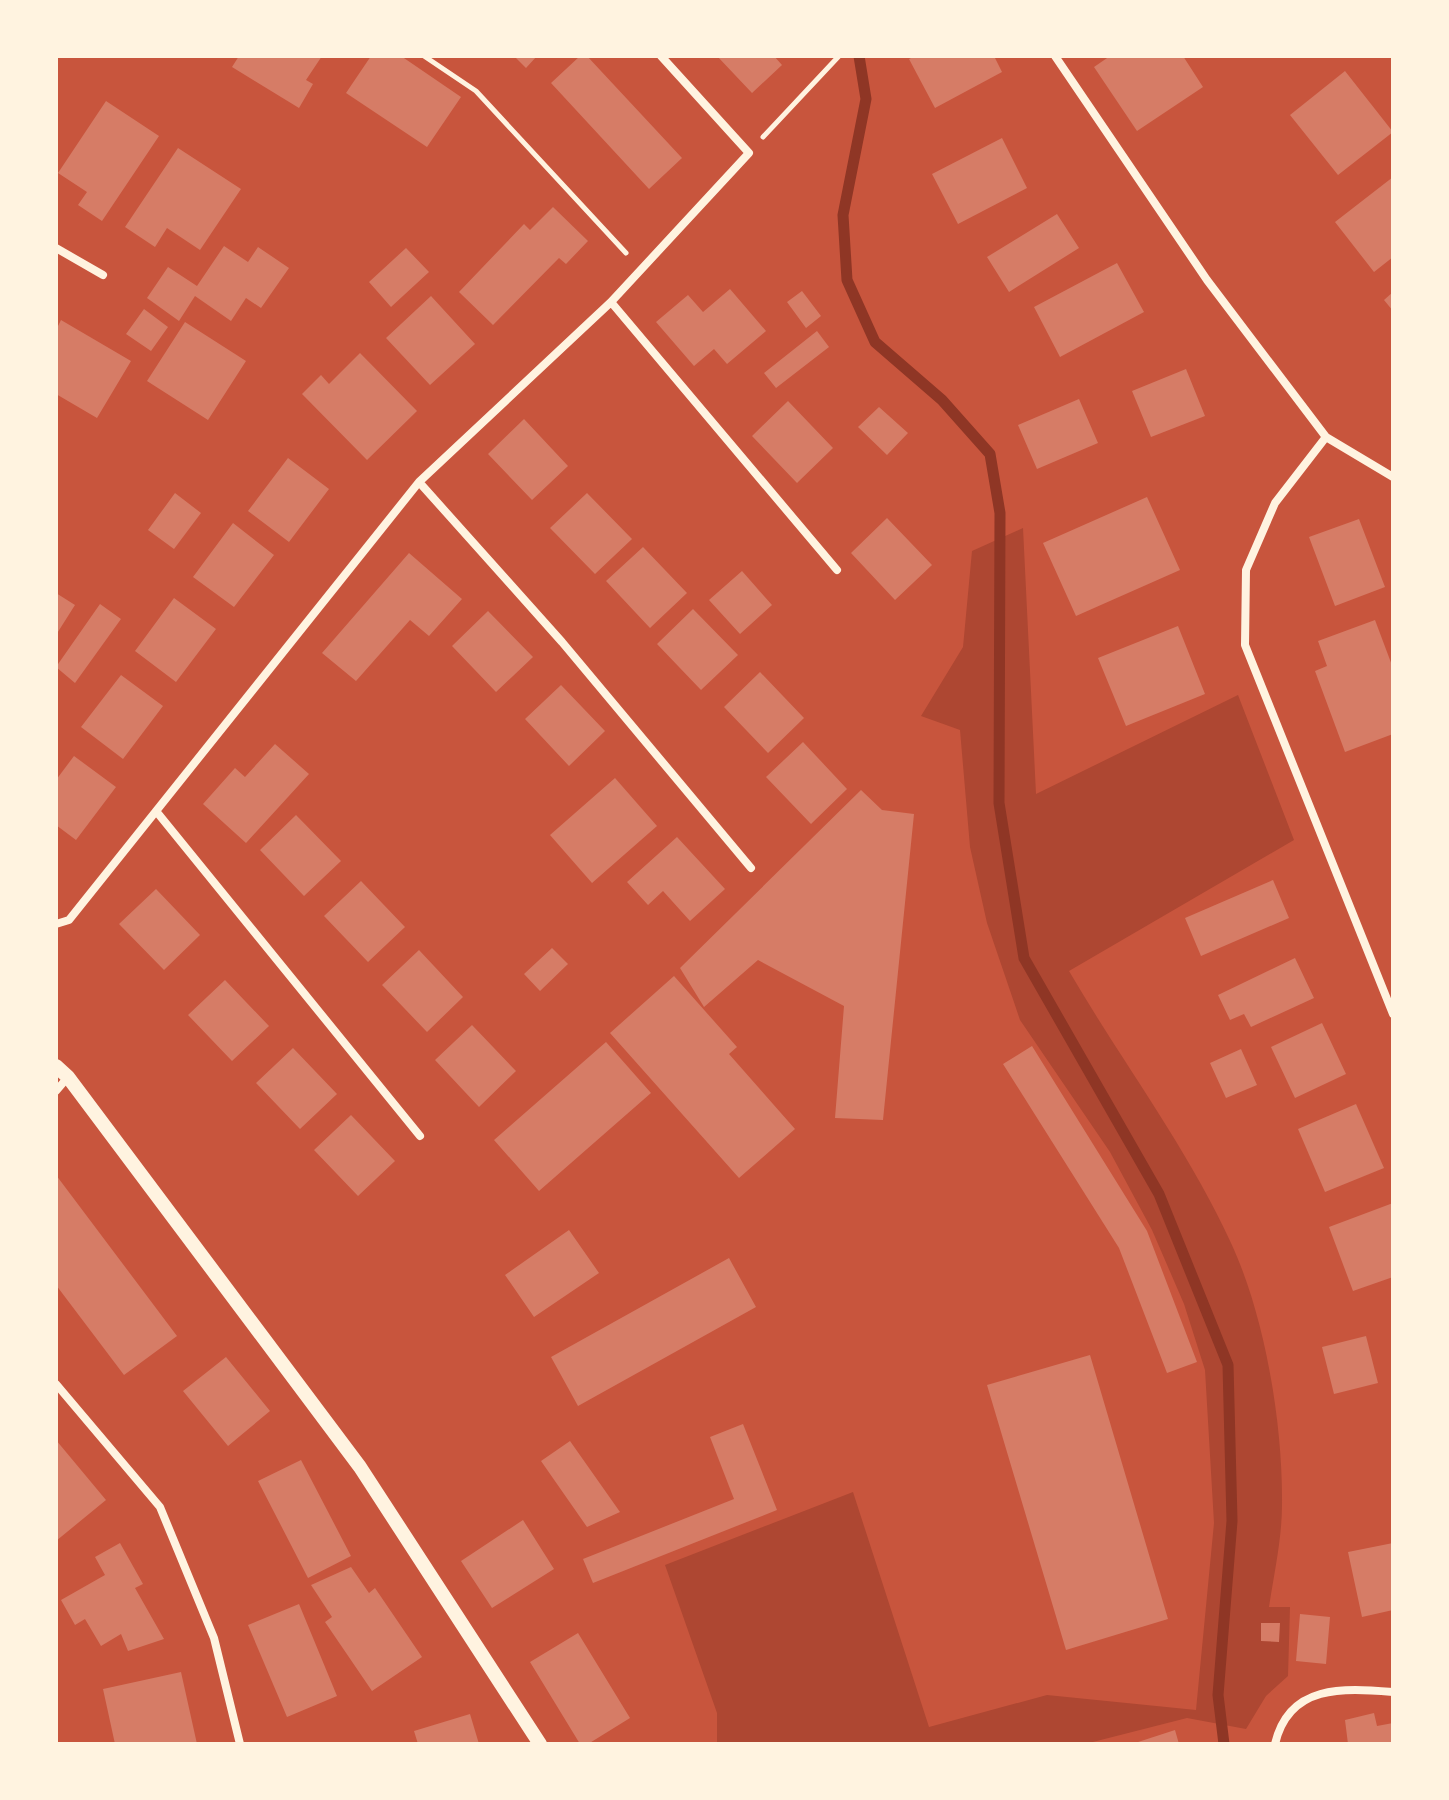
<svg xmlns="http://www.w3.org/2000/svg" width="1449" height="1800" font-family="Barlow,sans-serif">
<rect width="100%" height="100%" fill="#c8553d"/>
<path fill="#ae4732" d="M1023,528L1036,794L1238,695L1294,840L1069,971C1122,1062 1187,1147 1231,1243C1265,1316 1283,1424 1282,1505C1282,1538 1274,1574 1269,1607H1290L1288,1676L1266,1696L1246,1729L1187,1718L1085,1744H717V1713L665,1565L853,1492L929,1727L1047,1695L1196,1710L1214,1523L1205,1370L1184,1304L1152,1230L1110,1152L1020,1020L987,923L970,847L960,730L921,716L963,647L972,551Z"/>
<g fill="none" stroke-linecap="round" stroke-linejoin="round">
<path stroke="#8f3625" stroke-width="11" d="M859,56L866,99L843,215L847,280L875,342L942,400L990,454L1000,513L999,803L1024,958L1159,1194L1228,1365L1232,1521L1218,1695L1224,1744"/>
</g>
<path fill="#d67c66" d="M239,56H322L306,80L313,84L299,108L232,67Z
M371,56H401L461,97L427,147L346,93Z
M514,56H537L526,68Z
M580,56H587L682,158L649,189L551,83Z
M717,56H774L782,65L752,93Z
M915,56H994L1002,72L935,108L909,59Z
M1110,56H1183L1203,87L1137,131L1094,67Z
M1345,71L1393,132L1338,175L1290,115Z
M106,101L159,136L102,221L78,205L87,192L58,173Z
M1002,138L1027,188L958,224L932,174Z
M178,148L241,189L200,250L167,228L155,247L125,227Z
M1393,177V257L1374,272L1335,222Z
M553,207L588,241L566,264L559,258L493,325L459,292L524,224L530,230Z
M1057,214L1079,248L1009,292L987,257Z
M224,246L248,262L258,247L289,268L261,308L246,298L231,321L195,296L179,321L147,298L168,267L197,286Z
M406,248L429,272L391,307L369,282Z
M1117,263L1144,312L1060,357L1034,307Z
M730,289L766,331L727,364L714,349L694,366L656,322L688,295L703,312Z
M802,291L821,316L806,328L787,302Z
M1393,292V311L1384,300Z
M431,296L475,344L430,385L386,338Z
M144,309L168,327L151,351L126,334Z
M61,320L131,361L97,418L56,394V330Z
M185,322L246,361L208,420L147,381Z
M817,331L829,347L776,388L764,373Z
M360,353L417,411L367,460L302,394L321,375L329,384Z
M1186,369L1205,416L1151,437L1132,391Z
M1079,399L1098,443L1037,469L1018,425Z
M788,401L833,448L797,483L752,436Z
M879,407L908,433L887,455L858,427Z
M524,419L568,466L532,500L488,454Z
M288,458L329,489L289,542L248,511Z
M175,493L201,513L174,549L148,530Z
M587,493L632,539L595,574L550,528Z
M1147,497L1180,570L1076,616L1043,543Z
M887,518L932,565L895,600L851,553Z
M1359,519L1385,587L1335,606L1309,537Z
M233,523L274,555L234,607L193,577Z
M643,547L687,593L650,628L606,581Z
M409,553L462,599L429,636L410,620L356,681L322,653Z
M742,571L772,605L740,634L709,600Z
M56,593L75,605L56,635Z
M174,598L216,629L176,682L135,651Z
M100,604L121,619L75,683L56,667Z
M693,609L738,655L701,690L657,644Z
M488,611L533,657L496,692L452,646Z
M1375,620L1393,668V734L1345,752L1315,671L1327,666L1318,641Z
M1178,626L1205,694L1126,726L1098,658Z
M760,672L804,718L768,753L724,707Z
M121,675L163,706L123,759L81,727Z
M561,685L605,731L569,766L525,719Z
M803,742L847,789L811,824L766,777Z
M275,744L309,774L246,843L203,804L235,768L245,777Z
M74,756L116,787L76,840L56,825V780Z
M615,778L657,826L592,883L550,835Z
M861,790L882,810L914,814L883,1120L835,1118L844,1006L758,960L704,1007L680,968Z
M296,815L341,861L304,896L260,850Z
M677,837L725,889L690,921L663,891L648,905L627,882Z
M1273,880L1289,918L1201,956L1185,918Z
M361,881L405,927L368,962L324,916Z
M156,889L200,935L164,970L119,924Z
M552,948L568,964L540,991L524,974Z
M419,950L463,997L427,1032L382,985Z
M1295,958L1314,998L1251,1027L1244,1014L1230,1020L1218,995Z
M674,976L737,1047L729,1054L795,1129L739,1178L610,1033Z
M225,980L269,1026L232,1061L188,1015Z
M1322,1023L1346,1074L1295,1098L1271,1047Z
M472,1025L516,1071L479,1107L435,1060Z
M606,1042L651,1093L539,1191L494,1140Z
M1032,1046L1147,1231L1197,1362L1167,1373L1119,1248L1003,1064Z
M293,1048L337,1094L300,1129L256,1083Z
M1241,1049L1257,1085L1226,1098L1210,1063Z
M1356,1104L1384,1168L1325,1192L1298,1129Z
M351,1115L395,1161L358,1196L314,1150Z
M56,1175L177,1336L124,1375L56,1285Z
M1393,1203V1277L1353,1291L1329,1227Z
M569,1230L599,1273L534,1317L505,1275Z
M729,1258L756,1307L578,1406L551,1357Z
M1366,1336L1378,1383L1334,1394L1322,1347Z
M1090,1355L1168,1619L1066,1650L987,1385Z
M226,1357L270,1411L228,1446L183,1391Z
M743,1424L777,1510L593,1583L583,1559L734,1499L710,1437Z
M56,1440L106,1500L56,1541Z
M570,1441L620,1512L587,1527L541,1461Z
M301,1460L351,1556L308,1578L258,1481Z
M523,1520L554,1569L492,1608L461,1561Z
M120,1543L143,1584L135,1588L164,1639L128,1651L121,1634L101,1646L85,1619L75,1625L61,1600L105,1575L95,1557Z
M1393,1543V1610L1362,1617L1348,1552Z
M351,1567L369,1593L375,1588L422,1657L372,1691L325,1622L332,1617L311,1585Z
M299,1604L337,1696L287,1717L248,1625Z
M1300,1614L1330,1617L1326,1664L1296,1661Z
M1261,1623H1280L1279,1642L1261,1641Z
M578,1633L630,1718L588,1744H580L530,1662Z
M181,1672L197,1744H115L103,1689Z
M1374,1713L1377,1726L1393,1723V1744H1348L1345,1720Z
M470,1714L479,1744H418L414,1731Z
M1175,1730L1179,1744H1135V1743Z"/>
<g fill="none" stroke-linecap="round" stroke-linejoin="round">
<path stroke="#fff3e0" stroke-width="5" d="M424,56L476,91L626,253
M763,137L839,56"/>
<path stroke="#fff3e0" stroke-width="8" d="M1055,56L1207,280L1326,437L1393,477
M56,248L103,275
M611,302L837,570
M1326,437L1275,503L1246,570L1245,645L1393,1014
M419,482L562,642L751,868
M156,811L420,1136
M56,924L69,920L419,482L611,302L749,153L661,56
M56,1091L68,1077
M56,1384L160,1507L214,1638L240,1744
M1275,1744C1289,1684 1343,1688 1393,1692"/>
<path stroke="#fff3e0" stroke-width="14" d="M56,1066L68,1077L360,1467L540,1744"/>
</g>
<rect width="1449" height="1800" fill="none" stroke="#fff3e0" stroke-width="116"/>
</svg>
